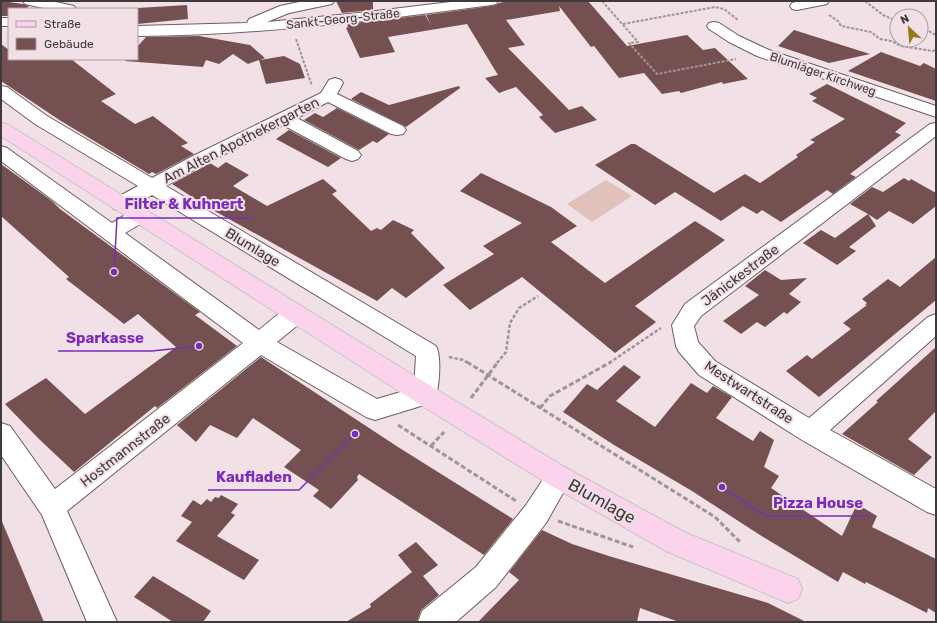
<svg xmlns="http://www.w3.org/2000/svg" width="937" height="623" font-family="Rubik,sans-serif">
<rect width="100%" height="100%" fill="#f1e0e5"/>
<path fill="#e1c2ba" d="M606,180L632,196L592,222L567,204Z"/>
<path fill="#745050" d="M1,1L23,4L29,6L26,9H9V16H1Z
M336,1H373V10L342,13Z
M509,1H588L627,46L687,35L703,50L715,48L748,79L723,84L722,82L681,93L679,91L662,94L644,73L619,78L594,46L591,47L559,6L560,11L506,20L525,45L508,48L569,110L582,106L597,120L555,133L539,117L543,115L516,87L499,93L485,78L498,75L467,24L388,37L395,52L360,58L346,28L348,27L347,24L425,15L431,25L426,15L491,6L496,5L499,3Z
M187,5L188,19L137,24V8Z
M794,30L870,54L829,63L778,46Z
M199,36L250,45L265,58L260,60L284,56L300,64L305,78L266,84L259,60L248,64L233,54L219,64L206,60L203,67L125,61L127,59H137V47L146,37Z
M1,44L9,50V59H71L116,94L101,101L135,124L153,116L188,143L181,146L194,154L156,174L152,172L149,174L61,121L1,81Z
M881,52L920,66L924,63L936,69V101L848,71Z
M827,84L906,123L895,132L901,135L850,174L856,177L833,194L827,190L781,222L762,210L757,214L743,206L721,221L675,192L655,205L595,165L631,144H635L714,193L745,174L760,183L798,157L796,155L815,142L810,140L845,119L812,101L817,98L809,94Z
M459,86L460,88L406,127L351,99L361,92L389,105Z
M337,108L389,134L377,143L373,141L359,150L304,120L315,113L323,117Z
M289,130L341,158L328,167L276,139Z
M226,162L249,175L233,186L267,206L323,179L337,191L332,194L371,231L377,228L381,230L393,220L414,230L411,233L445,268L406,298L392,288L377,301L211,209L172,184L210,163L218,168Z
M1,164L52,201L60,209L200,312L195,315L237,346L157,408L155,406L74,472L39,439L5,404L46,378L85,414L176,347L138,314L124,324L66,279L69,277L1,216Z
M481,173L551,207L577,226L551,242L605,283L695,221L725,240L635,306L656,322L615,353L522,277L470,310L443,285L494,254L483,246L522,223L460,191Z
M904,178L909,181L911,179L936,193V206L913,224L889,211L877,220L868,214L876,226L849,247L856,251L837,265L803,243L821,230L835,238L868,214L850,204L872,187L883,192Z
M936,257V300L819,397L786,371L807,355L812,359L851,329L843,323L867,305H865L867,303L862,299L888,279L900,287Z
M765,270L781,280L807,278L789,294L801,302L787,314L784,312L765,327L757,322L741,334L723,321L759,295L745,286Z
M936,347V411L908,439L932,457L914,475L842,434L878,402L876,401Z
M261,357L398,447L513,519L484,555L359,474L357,477L358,480L331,509L313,496L319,490L284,467L301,450L253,418L237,438L210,425L196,442L177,425Z
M624,365L641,377L616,401L655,427L691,383L707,393L713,386L732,397L716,418L753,441L760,431L774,440L764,467L779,476L771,488L842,536L857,504L877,516L872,527L936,559V613L928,608L927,613L866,582L865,584L843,572L838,582L760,535L692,491L614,445L563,412L587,384L597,390Z
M221,495L238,504L231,513L235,515L217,536L259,560L244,580L176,541L192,522L181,516L193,500L201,505L207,499L211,502L215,497L219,498Z
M1,519L44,622H1Z
M542,530L572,544L612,557L768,603L806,622H679L640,608L637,622H478L519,580L509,572Z
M416,542L438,565L423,576L439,595L421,610L417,622H346L371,607L370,604L412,572L398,555Z
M153,576L211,611L203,622H173L134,597Z"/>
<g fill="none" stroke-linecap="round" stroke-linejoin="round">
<defs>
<path id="minor" d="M23,1H51L74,6L76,9H48L25,4Z
M304,1H334L332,4L289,13L267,22L359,13L459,1H498L496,4L491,5C373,21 256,35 137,36V26L247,23L249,19L280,6Z
M800,1H829L827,4L797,10L792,9L790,6L792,3Z
M1,18H9V26H1Z
M714,22L719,23L739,36L769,50L936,106V117L757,56L729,42L709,29L707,26L709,23Z
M335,78L341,80L343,83L337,94L403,126L406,130L403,134L397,135L391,134L328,102L297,118L358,151L361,155L358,159L352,161L346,159L283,125L203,165L166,186L436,346C442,357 439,391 434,402L375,420L366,417L261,355L67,511L117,622H87L42,515L1,455V423L10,426L55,489L243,343L1,161V146L7,148L112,223C123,217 133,207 147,210L150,215L147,220L125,233L259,330C272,320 287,303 304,308L307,314L304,320L277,342L377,399L414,388L416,356L152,195C140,202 128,212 114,209L111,204L114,199L138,186L35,124L1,99V86L7,87L47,116L152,178L191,157L321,93L329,80Z
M936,123V136L701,316L694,326L698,342L715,361L809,418L928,317L936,314V336L830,430L936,489V515L927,512L802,440L699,375L679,352L676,346L672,325L685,304L930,124Z
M559,465L568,469L572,477L546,523L496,587L456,622H418L422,611L476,567L526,505L550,469Z"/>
<path id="major" d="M1,123L7,124L434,388L568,469L686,533L798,579L802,589L798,599L788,603L666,551L550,485L416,402L1,136Z"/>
</defs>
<use href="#minor" stroke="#6d5e62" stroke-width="2"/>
<use href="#major" stroke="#c6c4c4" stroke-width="2"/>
<path stroke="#a09497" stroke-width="2" stroke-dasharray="3 1.5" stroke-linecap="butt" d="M602,1L638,42L629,43L657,74L736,59
M865,1L883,15L897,21
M829,15L838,21L841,26L871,32L880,39L891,41L901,46L933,51L936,50
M623,24L715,7L724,9L738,20
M921,27L936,35
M296,39L312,86"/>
<path stroke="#a09497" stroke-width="2.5" stroke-dasharray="3.5 2" stroke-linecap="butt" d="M449,357L463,360L468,363
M497,363L506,352L510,323L519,308L538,296
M609,363L661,328"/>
<path stroke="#a09497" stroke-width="3" stroke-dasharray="5 2.5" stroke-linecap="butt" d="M467,362L715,517L740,542
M471,398L498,362
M540,408L550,396L611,362
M398,425L516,501
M431,446L444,432
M558,521L633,547"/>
<use href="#minor" fill="#fff" fill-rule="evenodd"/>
<use href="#major" fill="#fbd3ec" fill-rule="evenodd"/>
</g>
<g text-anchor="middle" stroke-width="4" stroke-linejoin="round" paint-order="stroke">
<g font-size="12" fill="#413a3c" stroke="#f1e0e5">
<text transform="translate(343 19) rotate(-6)" y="4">Sankt-Georg-Straße</text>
<text transform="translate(823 74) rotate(19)" y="4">Blumläger Kirchweg</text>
</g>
<g font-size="14" fill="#413a3c" stroke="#f1e0e5">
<text transform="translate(241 140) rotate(-27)" y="5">Am Alten Apothekergarten</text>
<text transform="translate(253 247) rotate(31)" y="5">Blumlage</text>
<text transform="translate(740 275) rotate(-37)" y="5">Jänickestraße</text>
<text transform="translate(749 392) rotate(33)" y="5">Mestwartstraße</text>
<text transform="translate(125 450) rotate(-38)" y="5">Hostmannstraße</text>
</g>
<g font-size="17" fill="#413a3c" stroke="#f1e0e5">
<text transform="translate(602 501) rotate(29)" y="6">Blumlage</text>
</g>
</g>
<path fill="none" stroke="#7b2cbf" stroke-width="1.5" d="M114 272L117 218H252M199 346L152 351H58M355 434L299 490H208M722 487L765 516H871"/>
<g fill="#7b2cbf" stroke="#f1e0e5" stroke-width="1.5">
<circle cx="114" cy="272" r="4"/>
<circle cx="199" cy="346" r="4"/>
<circle cx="355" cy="434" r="4"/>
<circle cx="722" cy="487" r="4"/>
</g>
<g font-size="15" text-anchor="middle" font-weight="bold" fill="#7b2cbf" stroke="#f1e0e5" stroke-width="4" stroke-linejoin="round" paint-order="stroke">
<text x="184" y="209">Filter &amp; Kuhnert</text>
<text x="105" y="343">Sparkasse</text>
<text x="254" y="482">Kaufladen</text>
<text x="818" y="508">Pizza House</text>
</g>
<rect width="937" height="623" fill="none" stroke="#413a3c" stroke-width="4"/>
<rect x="8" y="8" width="130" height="52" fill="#f1e0e5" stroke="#ab9ea1"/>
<rect x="16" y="21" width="20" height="6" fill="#fbd3ec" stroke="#ab9ea1"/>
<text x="44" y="28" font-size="12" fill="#413a3c">Straße</text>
<rect x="16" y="38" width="20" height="12" fill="#745050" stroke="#ab9ea1"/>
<text x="44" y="48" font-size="12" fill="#413a3c">Gebäude</text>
<g transform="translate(909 28) rotate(334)"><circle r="19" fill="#f1e0e5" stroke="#ab9ea1"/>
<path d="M0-3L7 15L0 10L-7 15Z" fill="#93791f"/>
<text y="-6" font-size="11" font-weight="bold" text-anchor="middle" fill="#413a3c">N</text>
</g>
</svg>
